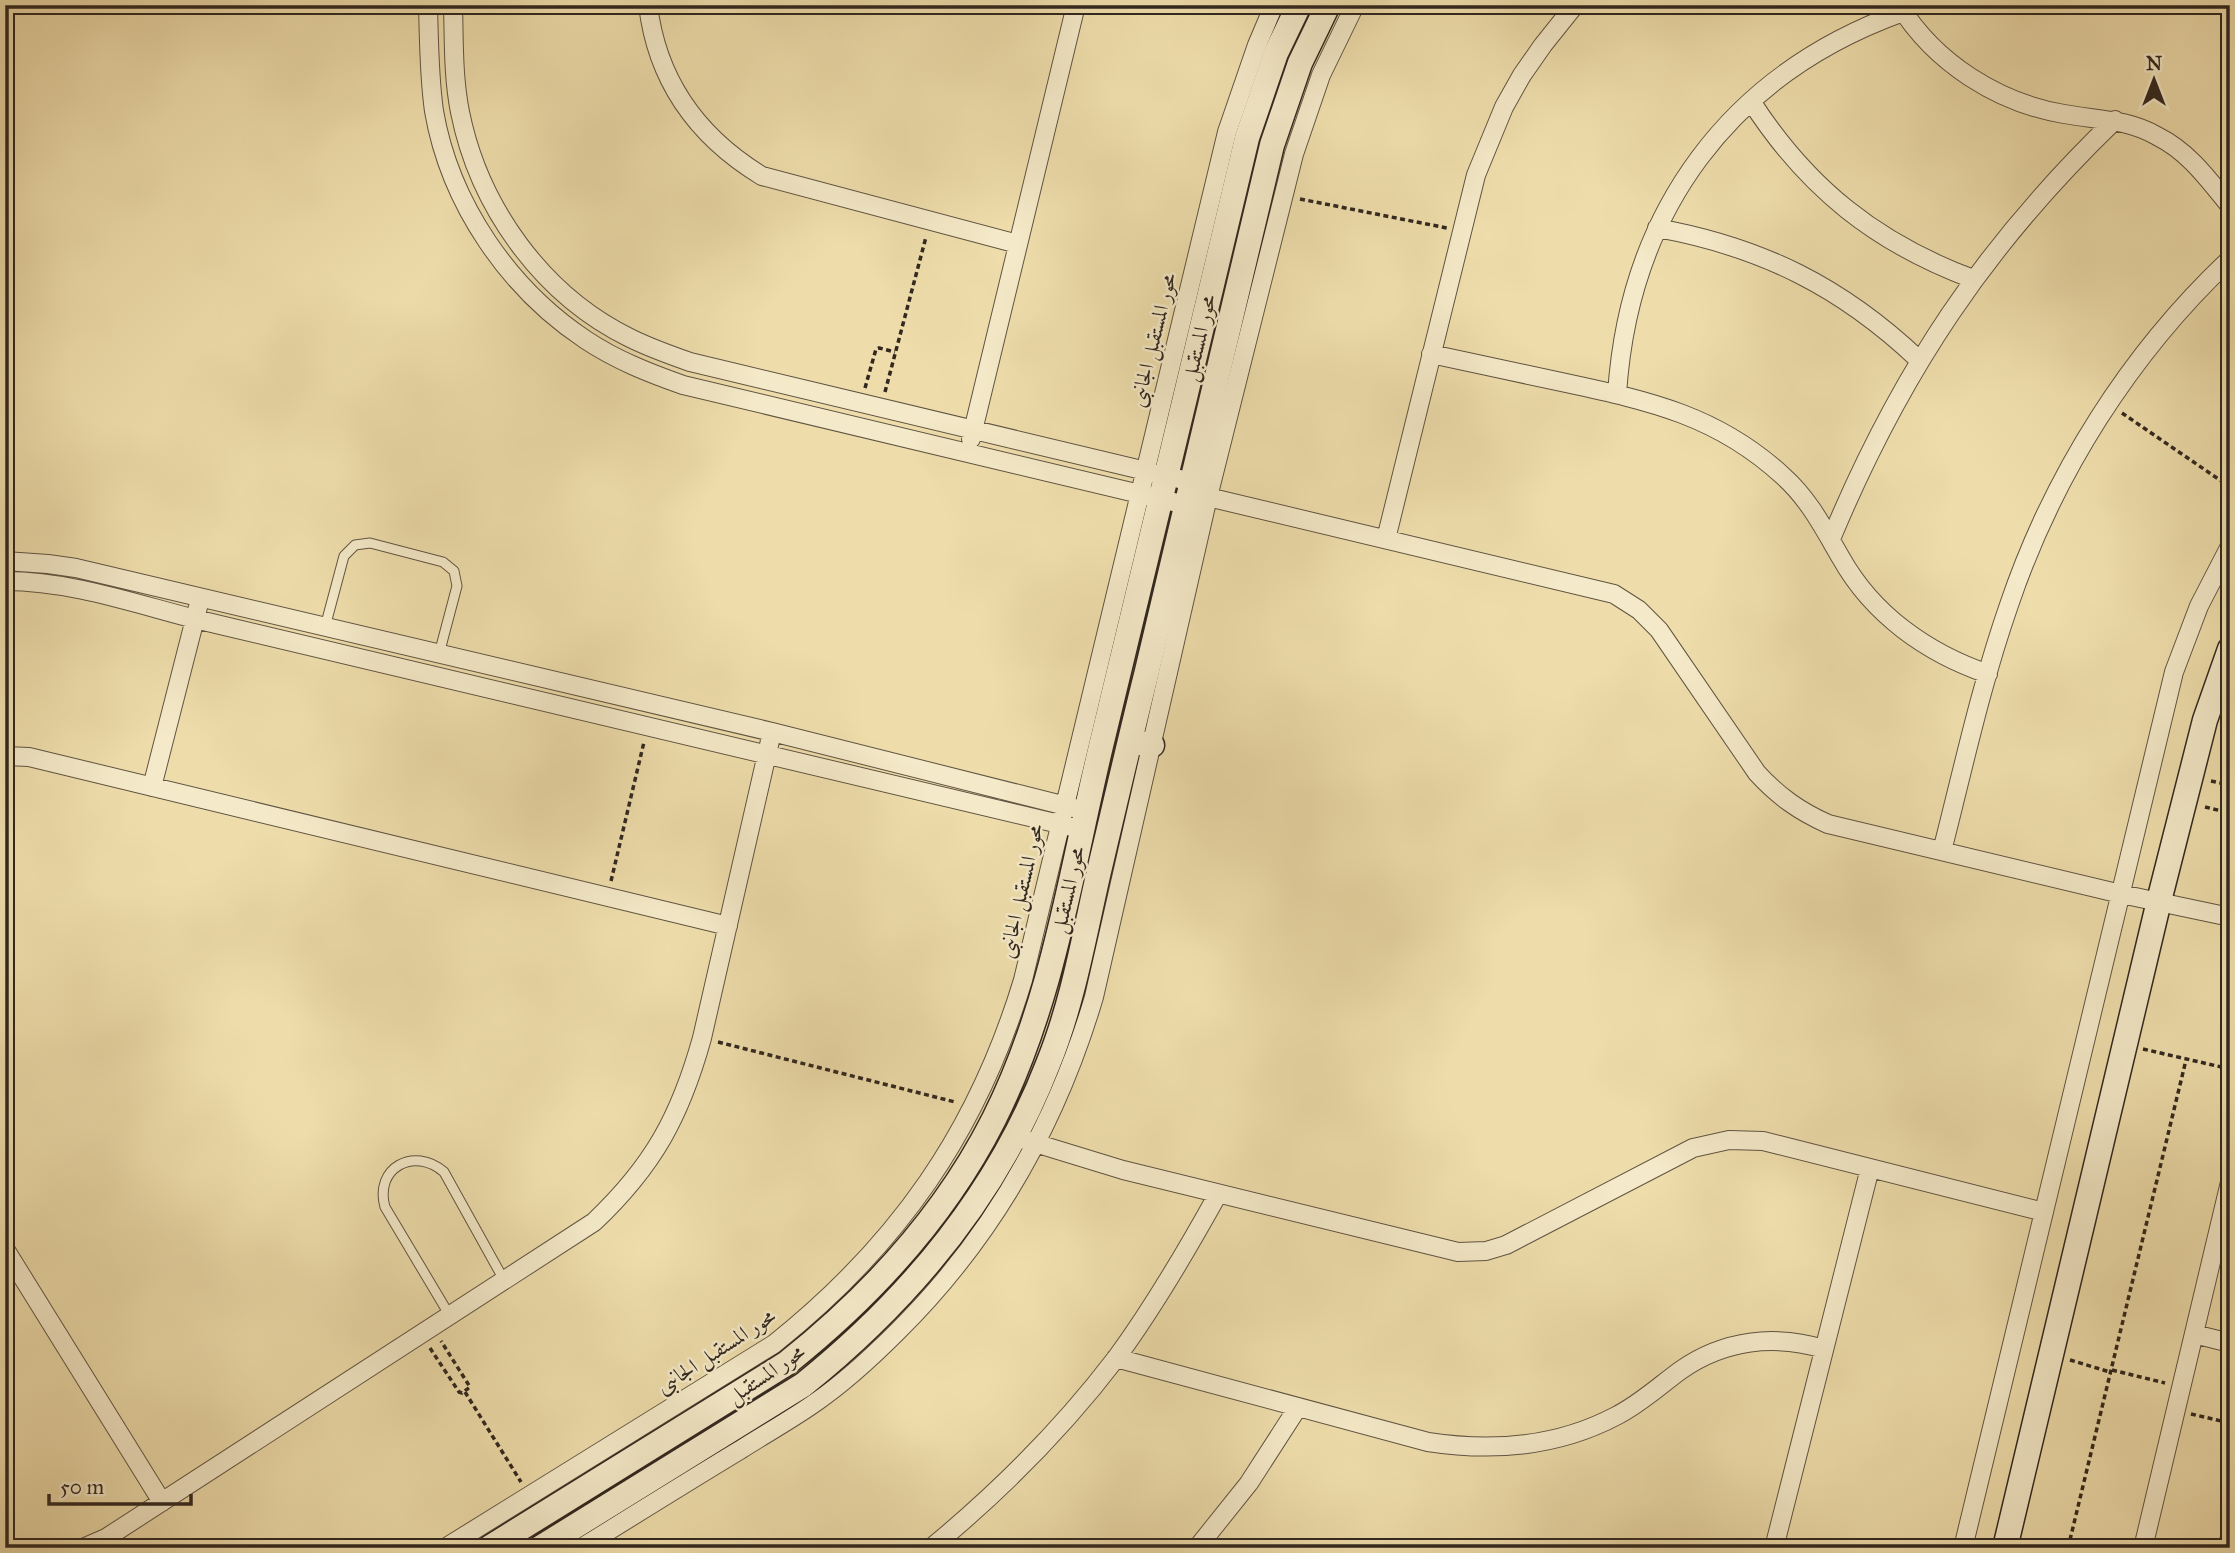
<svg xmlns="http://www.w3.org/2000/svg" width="2235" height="1553" font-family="'IM FELL Great Primer',Amiri,serif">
<rect width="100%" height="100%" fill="#eeddab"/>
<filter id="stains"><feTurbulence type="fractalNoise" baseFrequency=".00286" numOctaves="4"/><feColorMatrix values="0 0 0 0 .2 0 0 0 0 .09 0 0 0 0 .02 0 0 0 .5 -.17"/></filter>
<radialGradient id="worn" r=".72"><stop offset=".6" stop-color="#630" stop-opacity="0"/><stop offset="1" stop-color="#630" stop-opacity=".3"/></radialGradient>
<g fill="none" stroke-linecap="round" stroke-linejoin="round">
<defs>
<path id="lane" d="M325,627L344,556L355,545L370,543L443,562L454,571L457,586L439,654
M450,1316L385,1207C374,1168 414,1146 444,1172L504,1280"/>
<path id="street" d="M428,5C429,41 429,76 434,111C450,204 509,289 586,340C616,360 649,373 683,385L1186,505L1197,504
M453,5C454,41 453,77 460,112C479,207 542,295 630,338C650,348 670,355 690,362L1192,482L1202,487L1208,497L1614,594L1639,610L1659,630L1757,773C1778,796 1799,811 1828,824L2121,894L2230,917
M648,5C657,81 698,137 762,176L1018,244
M1899,5C1935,63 1998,103 2064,114C2097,120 2127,119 2157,136C2189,152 2208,179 2230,206
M1751,101C1807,188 1876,243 1973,279
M1657,228C1762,247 1842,287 1919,360
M1431,354C1476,364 1521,373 1566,383C1650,401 1718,416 1783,476C1809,499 1824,529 1841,558C1873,615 1927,653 1988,674
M1617,394C1629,211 1730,74 1903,12
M971,439L1076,5
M1386,539L1476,175L1504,107L1522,75L1543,45L1575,5
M1831,539C1900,373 1985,245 2115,120
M5,561L48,564L76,568L772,732L1074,808
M5,581C70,581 133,603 195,619L1072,827
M5,756L29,757L728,926
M152,787L198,607
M1942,851C1963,769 1981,685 2009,605C2053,475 2130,353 2230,259
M1025,1140L1123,1170L1458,1252L1486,1251L1506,1245L1693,1148L1729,1140L1763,1141L1779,1145L2044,1212
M5,1249L162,1502
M2194,1334L2230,1343
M1116,1358L1428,1442C1493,1452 1557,1447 1616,1416C1640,1404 1659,1386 1681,1370C1724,1340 1774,1334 1824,1349
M83,1548L106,1538L594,1222C653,1166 680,1117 702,1038L772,732
M445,1548L774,1344C898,1245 977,1132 1023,980L1227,132L1257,45L1274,5
M581,1548C634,1515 687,1482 740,1450C765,1434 792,1419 816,1402C845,1382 872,1357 897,1332C991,1239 1056,1125 1094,997L1208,497L1294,154L1321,75L1355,5
M931,1548C999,1492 1063,1428 1117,1357C1155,1305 1187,1250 1218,1194
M1197,1548L1249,1483L1298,1407
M1774,1548L1870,1168
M1963,1548L2174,672L2199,606L2230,546
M2143,1548L2230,1182"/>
<path id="secondary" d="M1130,741L1152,745
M489,1548L787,1363C871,1296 945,1216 994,1119C1053,1002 1071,871 1101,746C1150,543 1199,341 1247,138L1276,53L1299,5
M540,1548L803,1385C910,1299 998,1193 1048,1064C1072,1005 1083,942 1097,880C1113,812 1129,743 1146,675C1188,498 1230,321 1272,145L1300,63L1328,5
M2005,1548L2159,901L2205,720L2230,649"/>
</defs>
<use href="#lane" stroke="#605442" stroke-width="11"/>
<use href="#street" stroke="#605442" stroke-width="20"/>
<use href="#secondary" stroke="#31271f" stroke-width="27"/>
<path stroke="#31271f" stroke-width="3.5" stroke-dasharray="5 3.5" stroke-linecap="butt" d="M1300,199L1447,228
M865,388L876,349L879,348L895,352
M885,392L926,237
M2122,413L2230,487
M2211,781L2230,785
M2205,807L2230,813
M611,881L644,742
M718,1042L955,1102
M2143,1049L2230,1069
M430,1348L459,1392L462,1393L470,1387L441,1341
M2070,1360L2110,1372
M2112,1370L2165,1383
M465,1392L521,1482
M2191,1414L2230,1423
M2068,1548L2186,1060
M2219,1548L2230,1502"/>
<use href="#lane" stroke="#f4e9c8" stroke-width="9"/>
<use href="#street" stroke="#f4e9c8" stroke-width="18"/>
<use href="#secondary" stroke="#f4e9c8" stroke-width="24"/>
</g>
<g text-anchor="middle" stroke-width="5" stroke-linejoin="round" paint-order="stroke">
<g font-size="21" fill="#31271f" stroke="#f4e9c8">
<text transform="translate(1199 338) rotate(-77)" y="7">محور المستقبل</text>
<text transform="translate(1153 340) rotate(-76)" y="7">محور المستقبل الجانبى</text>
<text transform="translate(1068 890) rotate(-77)" y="7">محور المستقبل</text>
<text transform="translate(1021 891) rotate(-77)" y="7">محور المستقبل الجانبى</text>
<text transform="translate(716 1351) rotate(-33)" y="7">محور المستقبل الجانبى</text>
<text transform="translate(766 1374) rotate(-34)" y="7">محور المستقبل</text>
</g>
</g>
<rect width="2235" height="1553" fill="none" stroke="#eeddab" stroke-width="28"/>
<rect x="7" y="7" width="2221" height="1539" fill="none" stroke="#31271f" stroke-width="3.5"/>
<rect x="14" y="14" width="2207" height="1525" fill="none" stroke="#31271f" stroke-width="2"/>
<g transform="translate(2154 80)" stroke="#f4e9c8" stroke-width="5" paint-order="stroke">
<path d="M0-5L12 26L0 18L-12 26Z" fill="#31271f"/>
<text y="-10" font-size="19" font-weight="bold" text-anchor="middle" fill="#31271f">N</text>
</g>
<path d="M49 1494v10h142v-10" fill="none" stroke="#31271f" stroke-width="3.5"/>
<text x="60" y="1494" font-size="21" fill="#31271f" stroke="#f4e9c8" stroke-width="5" paint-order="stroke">50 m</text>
<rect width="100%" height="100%" filter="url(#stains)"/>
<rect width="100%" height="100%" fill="url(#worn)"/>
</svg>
